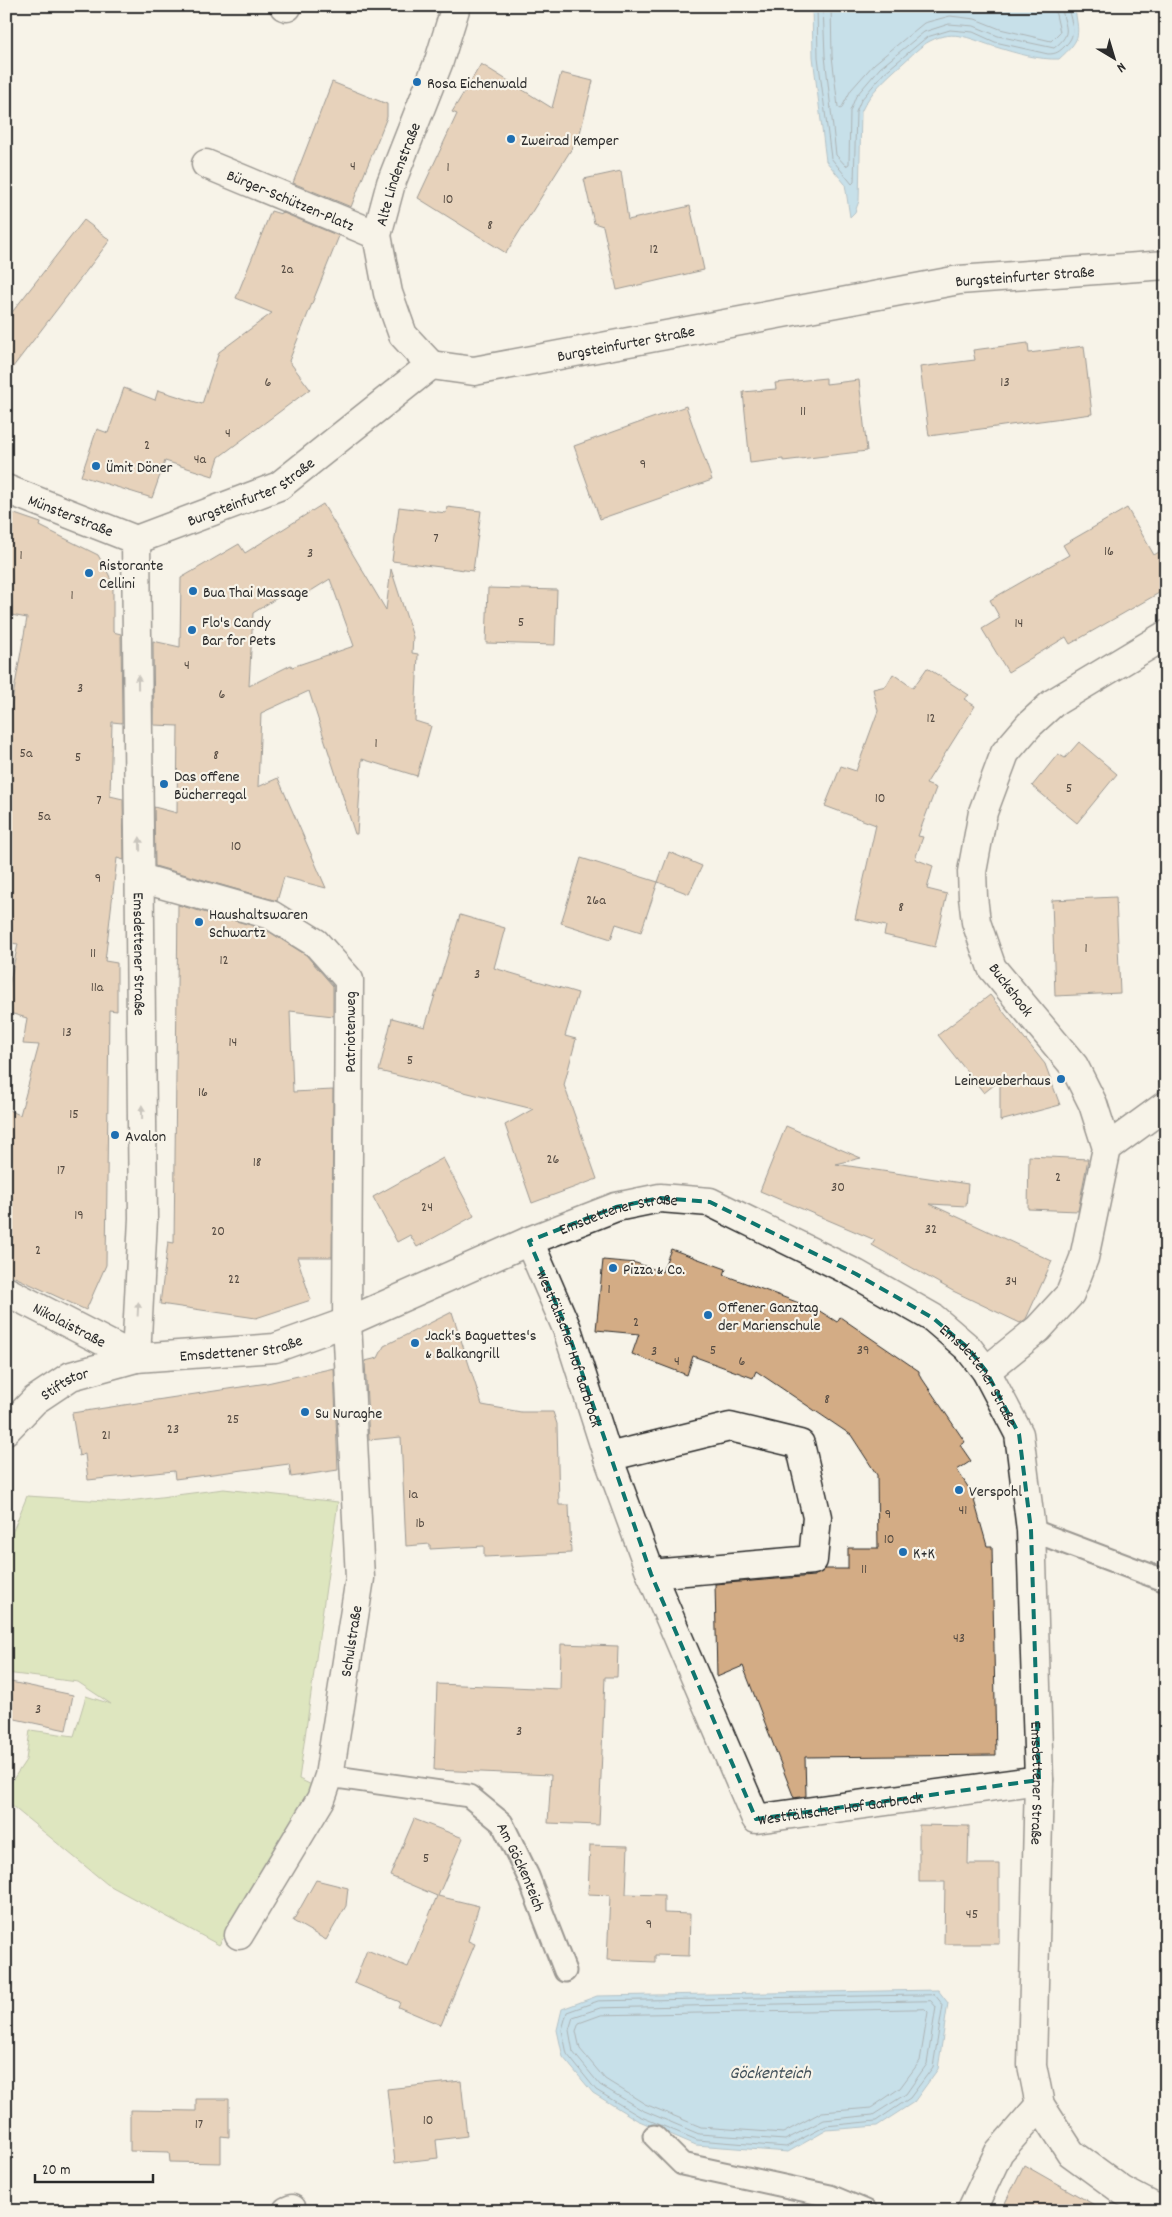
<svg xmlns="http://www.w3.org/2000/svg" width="1172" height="2217" font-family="Dekko,sans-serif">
<rect width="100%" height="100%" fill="#f7f3e8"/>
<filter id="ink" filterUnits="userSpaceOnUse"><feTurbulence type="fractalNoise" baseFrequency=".02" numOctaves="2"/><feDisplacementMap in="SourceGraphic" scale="10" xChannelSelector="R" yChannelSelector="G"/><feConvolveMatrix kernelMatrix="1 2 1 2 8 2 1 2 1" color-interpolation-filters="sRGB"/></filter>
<g filter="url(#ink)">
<path fill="#bed78e" stroke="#74815c" d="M224,1489L338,1502L299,1779L316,1787L219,1945L107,1884L6,1801V1790L26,1760L30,1730L74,1736L86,1696L111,1704L78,1682L6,1673V1548L27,1496L121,1502Z"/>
<path fill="#8cc9ec" stroke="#658a9f" d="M812,6H1071L1075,10C1080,37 1080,40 1059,59C1039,60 1015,53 996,47C972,40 955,28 930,41C920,46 911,56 903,63C887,77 870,92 861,112L859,201L855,212L850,217L845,184L826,161L813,57Z
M938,1990L948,2003L938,2069L914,2102L877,2126L827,2130L788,2152L696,2145L637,2120L593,2093L563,2057L557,2030L562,2009L597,1996Z"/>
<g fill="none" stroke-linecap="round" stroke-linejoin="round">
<path stroke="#526a78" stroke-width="1" d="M817,6L818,57L831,158L852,184L854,182L856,112L861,100L884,73L927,37L950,30L973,32L995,42L1048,54C1056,54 1059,52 1065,46C1079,33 1070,22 1068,6
M823,6L825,56L836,155L846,166L849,164L850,111L856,96L880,68L924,32L949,24L974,26L998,36L1054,48C1075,32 1063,27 1062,6
M831,6L832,56L838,107L841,109L851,90L874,64L924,23L950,16L975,19L1000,29L1051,41L1060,32L1054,6
M935,1995L943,2005L933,2067L910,2098L876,2121L826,2126L786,2147L697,2140L639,2116L596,2090L567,2054L562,2030L567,2012L598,2001Z
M931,2001L936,2007L927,2064L906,2094L873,2115L824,2120L785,2140L699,2134L642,2110L600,2085L573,2052L569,2030L573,2017L600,2008Z
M925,2009L928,2012L920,2061L900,2088L871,2108L822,2112L783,2133L701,2127L645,2104L605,2079L580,2049L576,2031L579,2023L601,2015Z"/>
</g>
<path fill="#d3ac85" stroke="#2b2b2b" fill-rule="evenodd" d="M481,64L552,108L561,73L593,81L579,137L506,253L418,198L457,114L452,112Z
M332,82L387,104V117L351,207L293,183Z
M621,171L628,220L690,206L704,270L617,290L603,226L594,223L584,179Z
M271,211L281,214V212L339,236L289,361L310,389L219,457L213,476L165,461L152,498L81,476L97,429L108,433L124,388L155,400L158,390L202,404L219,352L272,313L236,298Z
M84,220L110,240L6,376V320Z
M1028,343L1029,353L1084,346L1092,414L929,436L920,367L975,360L973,350Z
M826,378V384L859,380L867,451L783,461V459L750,463L743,392L776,389L775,383Z
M686,406L712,480L600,519L574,446Z
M323,504L386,610L391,569L413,637L412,653L418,654L415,721L431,726L417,776L362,759L357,834H355L309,691L261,713L258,787L278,778L326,888L284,877L277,901L155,866L154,807L177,813L178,726L154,725L153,641L180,647L181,578L239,544L245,553ZM330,579L354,646L292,667L291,665L249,686L253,613L291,589L298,599Z
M399,507L446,513L447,507L481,511L473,571L392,561Z
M1127,508L1154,555L1166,548V589L1070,644L1066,637L1008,672L982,629L1000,618L990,600L1069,555L1063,545Z
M6,511L41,523L40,526L98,555L109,575L113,588V632L121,634L122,723L112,722L110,796L123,799L124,860L117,858L105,961L117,963V1011L109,1010L106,1265L86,1310L6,1273V1109L20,1115L39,1045L23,1044L27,1018L6,1012V1000L18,944L6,942V712L10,713L27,618L6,614Z
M488,588L557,590L555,645L486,643Z
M927,668L969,695L964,699L975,706L926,784L936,788L918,836L923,837L915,859L933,866L927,889L947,894L935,947L884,935L886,926L855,919L876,825L825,806L841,766L856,771L878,711L873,689L886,686L893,674L913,688Z
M1079,742L1117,774L1077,823L1032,786L1058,754L1065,758Z
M669,852L702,866L689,894L658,882Z
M581,858L658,882L641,932L616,924L611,939L561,923Z
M1116,897L1120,993L1055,996L1052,900Z
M178,905L265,929L306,955L333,986V1016L290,1011L293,1092L333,1090L332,1257H297L311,1300L256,1318L160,1304L168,1242L174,1243Z
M460,915L505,928L494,968L578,993L565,1036L576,1039L564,1085L597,1179L532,1203L505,1125L533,1109L379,1071L392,1018L425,1027Z
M990,995L1045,1064L1060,1105L1000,1121V1080L984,1093L938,1035Z
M786,1126L861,1158L836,1164L968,1184L966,1206L930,1204L1052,1261L1026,1319L1020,1323L953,1291L872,1245L875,1240L760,1191Z
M1029,1156L1088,1159L1078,1211L1028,1209Z
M443,1158L474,1216L417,1247L410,1235L397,1242L373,1197Z
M671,1249L726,1269L724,1275L818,1310L837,1322L840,1317L919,1371V1374L965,1442L960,1445L971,1461L957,1470L972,1493L987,1546H992L996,1755L805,1757L806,1796L794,1798L743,1666L717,1677L715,1584L814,1576L825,1569H848V1548H878L877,1475L851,1435L756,1371L753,1378L693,1356L687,1375L632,1354L639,1334L596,1330L603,1260L636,1263L662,1272Z
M452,1312L482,1405L521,1412H553L557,1424L559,1505H569L571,1553L484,1557V1546L430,1549V1544L406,1546L401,1437L369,1440L365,1361L378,1358L384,1346Z
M334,1368L338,1470L291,1477L289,1464L175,1479L174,1471L88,1480L85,1454L79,1456L72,1413L267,1383Z
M561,1644L618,1646L617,1677H605L599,1825L548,1823L551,1775L434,1770L437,1684L560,1689Z
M6,1681L73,1695L66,1730L6,1717Z
M414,1819L463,1838L438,1896L479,1906L468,1941L475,1944L441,2025L398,2007L400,2002L354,1983L367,1950L408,1967L437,1896L390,1876Z
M919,1825L969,1826L968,1864H999V1944H944L945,1882H919Z
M590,1845L628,1846L626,1894L664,1895V1913L690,1914L689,1956L655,1955V1962L607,1960L610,1895L588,1894Z
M316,1880L348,1888L346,1906L326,1940L293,1921Z
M461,2081L467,2136L436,2140L438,2158L395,2163L387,2089Z
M196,2099H229V2137L221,2136V2163L170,2162L169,2152L130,2151V2110L196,2111Z
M1024,2165L1105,2211H1001Z"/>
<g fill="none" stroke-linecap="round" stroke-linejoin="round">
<defs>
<g id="lane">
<path d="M1031,1530L1166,1581"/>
<path id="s1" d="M329,1776L469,1796L502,1823L528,1876L565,1971"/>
<path d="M654,2136L682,2164L830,2196L866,2211"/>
</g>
<g id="street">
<path d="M284,6L287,7"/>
<path id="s2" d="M206,164L377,235"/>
<path id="s3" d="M431,365L403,335L388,293L377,235L391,183L439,61L456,6"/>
<path id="s4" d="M6,489L136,540"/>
<path id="s5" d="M136,540L279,486L431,365L474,371L959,280L1166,265"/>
<path id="s6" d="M136,540L143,1218L136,1358"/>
<path d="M140,878L271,915L316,943L349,980L347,1322L360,1578L329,1776L321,1799L239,1935"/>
<path d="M1107,1148L1166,1105"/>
<path id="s7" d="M529,1241L567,1329L608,1457L651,1574L756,1819L1039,1780"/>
<path id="s8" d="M6,1291L136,1358"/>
<path d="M986,1371L1038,1329L1070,1294L1084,1258L1107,1148L1093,1104L1074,1066L992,968L976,922L973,897L972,872L983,812L1005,753L1029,725L1053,703L1166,635"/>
<path id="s9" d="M6,1430L35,1400L71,1376L136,1358L275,1348L347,1322L529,1241L616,1207L660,1198L710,1202L856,1274L933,1318L968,1348L986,1371L1019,1434L1031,1530L1039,1780L1032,2065L1040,2105L1071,2153L1123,2191L1161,2211"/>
<path d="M608,1457L730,1427L800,1444L817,1517L813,1560L651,1574"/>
<path d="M287,2211L292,2209"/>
<path d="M971,2211L999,2152L1040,2105"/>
</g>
</defs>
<use href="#lane" stroke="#2b2b2b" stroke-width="25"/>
<use href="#street" stroke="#2b2b2b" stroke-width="31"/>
<use href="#lane" stroke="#f7f3e8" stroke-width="21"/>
<use href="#street" stroke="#f7f3e8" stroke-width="28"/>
</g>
<defs><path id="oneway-solid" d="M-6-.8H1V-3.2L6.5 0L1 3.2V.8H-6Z" transform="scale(1.25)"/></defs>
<g fill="#918f8a">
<use href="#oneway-solid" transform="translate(138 682) rotate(-91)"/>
<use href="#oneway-solid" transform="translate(140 844) rotate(-91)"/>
<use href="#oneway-solid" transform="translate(142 1112) rotate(-91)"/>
<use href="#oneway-solid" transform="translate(138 1309) rotate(-87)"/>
</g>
</g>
<path d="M0 0H1172V2217H0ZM660,1198L710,1202L856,1274L933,1318L968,1348L986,1371L1019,1434L1031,1530L1039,1780L756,1819L651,1574L567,1329L529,1241L616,1207Z" fill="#f7f3e8" fill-opacity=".55" fill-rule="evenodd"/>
<path fill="none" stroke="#0f766e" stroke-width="4" stroke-dasharray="10 6" stroke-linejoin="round" d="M660,1198L710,1202L856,1274L933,1318L968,1348L986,1371L1019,1434L1031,1530L1039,1780L756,1819L651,1574L567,1329L529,1241L616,1207Z"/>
<g fill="#1f6fb2" stroke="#f7f3e8" stroke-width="2">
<circle cx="417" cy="82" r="5"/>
<circle cx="511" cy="139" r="5"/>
<circle cx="96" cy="466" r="5"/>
<circle cx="89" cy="573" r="5"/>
<circle cx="193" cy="591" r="5"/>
<circle cx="192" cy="630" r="5"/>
<circle cx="164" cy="784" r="5"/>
<circle cx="199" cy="922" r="5"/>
<circle cx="1061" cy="1079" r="5"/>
<circle cx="115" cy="1135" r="5"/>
<circle cx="613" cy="1268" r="5"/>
<circle cx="708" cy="1315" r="5"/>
<circle cx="415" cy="1343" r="5"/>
<circle cx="305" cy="1412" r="5"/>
<circle cx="959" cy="1490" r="5"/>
<circle cx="903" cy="1552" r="5"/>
</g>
<g text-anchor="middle" stroke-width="4.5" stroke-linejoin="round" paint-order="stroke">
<g font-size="14" fill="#554b42">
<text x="353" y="170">4</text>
<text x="448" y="171">1</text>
<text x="448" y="203">10</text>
<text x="490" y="229">8</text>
<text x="654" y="253">12</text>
<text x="287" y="273">2a</text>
<text x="268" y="386">6</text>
<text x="1005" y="386">13</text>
<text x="803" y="415">11</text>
<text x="228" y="437">4</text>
<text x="147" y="449">2</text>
<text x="200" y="463">4a</text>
<text x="643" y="468">9</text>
<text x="436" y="542">7</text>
<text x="1109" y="555">16</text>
<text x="310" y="557">3</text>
<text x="21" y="559">1</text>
<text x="72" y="599">1</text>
<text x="521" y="626">5</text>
<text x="1019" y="627">14</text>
<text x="187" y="669">4</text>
<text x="80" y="692">3</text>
<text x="222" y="698">6</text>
<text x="931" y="722">12</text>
<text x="376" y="747">1</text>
<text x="26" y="757">5a</text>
<text x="216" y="759">8</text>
<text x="78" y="761">5</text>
<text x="1069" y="792">5</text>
<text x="880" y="802">10</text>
<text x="99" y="804">7</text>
<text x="44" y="820">5a</text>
<text x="236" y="850">10</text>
<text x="98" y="882">9</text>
<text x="596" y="904">26a</text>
<text x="901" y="911">8</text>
<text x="1086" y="952">1</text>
<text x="93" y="957">11</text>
<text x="224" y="964">12</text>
<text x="477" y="978">3</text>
<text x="97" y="991">11a</text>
<text x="67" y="1036">13</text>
<text x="233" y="1046">14</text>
<text x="410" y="1064">5</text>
<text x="203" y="1096">16</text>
<text x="74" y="1118">15</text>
<text x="553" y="1163">26</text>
<text x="257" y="1166">18</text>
<text x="61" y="1174">17</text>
<text x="1058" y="1181">2</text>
<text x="838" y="1191">30</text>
<text x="427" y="1211">24</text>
<text x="79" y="1219">19</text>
<text x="931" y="1233">32</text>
<text x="218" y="1235">20</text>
<text x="38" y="1254">2</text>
<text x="234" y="1283">22</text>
<text x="1011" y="1285">34</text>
<text x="609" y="1293">1</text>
<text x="636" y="1326">2</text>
<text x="713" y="1354">5</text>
<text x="863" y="1354">39</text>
<text x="654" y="1355">3</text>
<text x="677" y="1365">4</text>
<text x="742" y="1365">6</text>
<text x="827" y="1403">8</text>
<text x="233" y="1423">25</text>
<text x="173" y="1433">23</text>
<text x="106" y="1439">21</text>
<text x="413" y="1498">1a</text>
<text x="963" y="1514">41</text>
<text x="888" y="1518">9</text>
<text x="420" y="1527">1b</text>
<text x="889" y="1543">10</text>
<text x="864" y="1573">11</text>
<text x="959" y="1642">43</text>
<text x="38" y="1713">3</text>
<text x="519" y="1735">3</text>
<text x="426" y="1862">5</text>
<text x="972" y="1918">45</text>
<text x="649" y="1928">9</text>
<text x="428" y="2124">10</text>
<text x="199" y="2128">17</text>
</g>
<g font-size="16" fill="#2b2b2b" stroke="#f7f3e8" text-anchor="start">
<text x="427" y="88">Rosa Eichenwald</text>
<text x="521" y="145">Zweirad Kemper</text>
<text x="106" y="472">Ümit Döner</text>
<text x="99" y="570">Ristorante<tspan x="99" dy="18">Cellini</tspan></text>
<text x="203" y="597">Bua Thai Massage</text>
<text x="202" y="627">Flo's Candy<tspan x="202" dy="18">Bar for Pets</tspan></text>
<text x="174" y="781">Das offene<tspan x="174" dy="18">Bücherregal</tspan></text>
<text x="209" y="919">Haushaltswaren<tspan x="209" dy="18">Schwartz</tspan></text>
<text x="1051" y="1085" text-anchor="end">Leineweberhaus</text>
<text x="125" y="1141">Avalon</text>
<text x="623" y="1274">Pizza &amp; Co.</text>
<text x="718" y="1312">Offener Ganztag<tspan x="718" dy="18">der Marienschule</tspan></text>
<text x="425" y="1340">Jack's Baguettes's<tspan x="425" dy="18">&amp; Balkangrill</tspan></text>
<text x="315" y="1418">Su Nuraghe</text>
<text x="969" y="1496">Verspohl</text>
<text x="913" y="1558">K+K</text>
</g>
<g font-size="16" fill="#2b2b2b" stroke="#f7f3e8">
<text dy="6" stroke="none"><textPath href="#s3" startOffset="209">Alte Lindenstraße</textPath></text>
<text dy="6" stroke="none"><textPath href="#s2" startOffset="92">Bürger-Schützen-Platz</textPath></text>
<text dy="6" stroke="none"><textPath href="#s5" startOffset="950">Burgsteinfurter Straße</textPath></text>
<text dy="6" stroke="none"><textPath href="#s5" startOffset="545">Burgsteinfurter Straße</textPath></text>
<text dy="6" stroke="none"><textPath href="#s5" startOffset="125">Burgsteinfurter Straße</textPath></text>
<text dy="6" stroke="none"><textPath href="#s4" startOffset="70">Münsterstraße</textPath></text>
<text dy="6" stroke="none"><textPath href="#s6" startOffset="414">Emsdettener Straße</textPath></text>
<text transform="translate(1012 989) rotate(53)" y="6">Buckshook</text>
<text transform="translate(349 1032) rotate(-90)" y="6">Patriotenweg</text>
<text dy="6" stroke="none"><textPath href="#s9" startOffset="662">Emsdettener Straße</textPath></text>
<text dy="6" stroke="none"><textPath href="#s8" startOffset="72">Nikolaistraße</textPath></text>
<text dy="6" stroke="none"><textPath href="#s9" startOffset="258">Emsdettener Straße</textPath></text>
<text dy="6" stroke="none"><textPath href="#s7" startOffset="115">Westfälischer Hof Garbrock</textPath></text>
<text dy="6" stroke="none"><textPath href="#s9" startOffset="1082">Emsdettener Straße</textPath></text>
<text dy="6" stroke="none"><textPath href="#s9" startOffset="76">Stiftstor</textPath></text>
<text transform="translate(350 1641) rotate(-81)" y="6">Schulstraße</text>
<text dy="6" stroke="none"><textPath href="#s9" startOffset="1504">Emsdettener Straße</textPath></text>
<text dy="6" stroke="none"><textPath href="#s7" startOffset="706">Westfälischer Hof Garbrock</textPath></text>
<text dy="6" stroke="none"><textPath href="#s1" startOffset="232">Am Göckenteich</textPath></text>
</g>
<g font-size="18" font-style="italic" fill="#43525b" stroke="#f7f3e8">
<text x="770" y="2078">Göckenteich</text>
</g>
</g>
<rect width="1172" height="2217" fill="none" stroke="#f7f3e8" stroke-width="25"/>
<rect x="12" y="12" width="1147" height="2192" fill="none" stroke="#2b2b2b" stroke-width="2" filter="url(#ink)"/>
<g transform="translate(1114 58) rotate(142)" stroke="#f7f3e8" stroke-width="4" paint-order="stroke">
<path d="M0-4L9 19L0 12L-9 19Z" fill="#2b2b2b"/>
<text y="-8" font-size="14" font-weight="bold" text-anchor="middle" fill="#2b2b2b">N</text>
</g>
<path d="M35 2174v8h118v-8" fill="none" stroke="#2b2b2b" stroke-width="2.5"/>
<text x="42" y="2174" font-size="15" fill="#2b2b2b" stroke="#f7f3e8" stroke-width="4" paint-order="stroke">20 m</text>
</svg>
